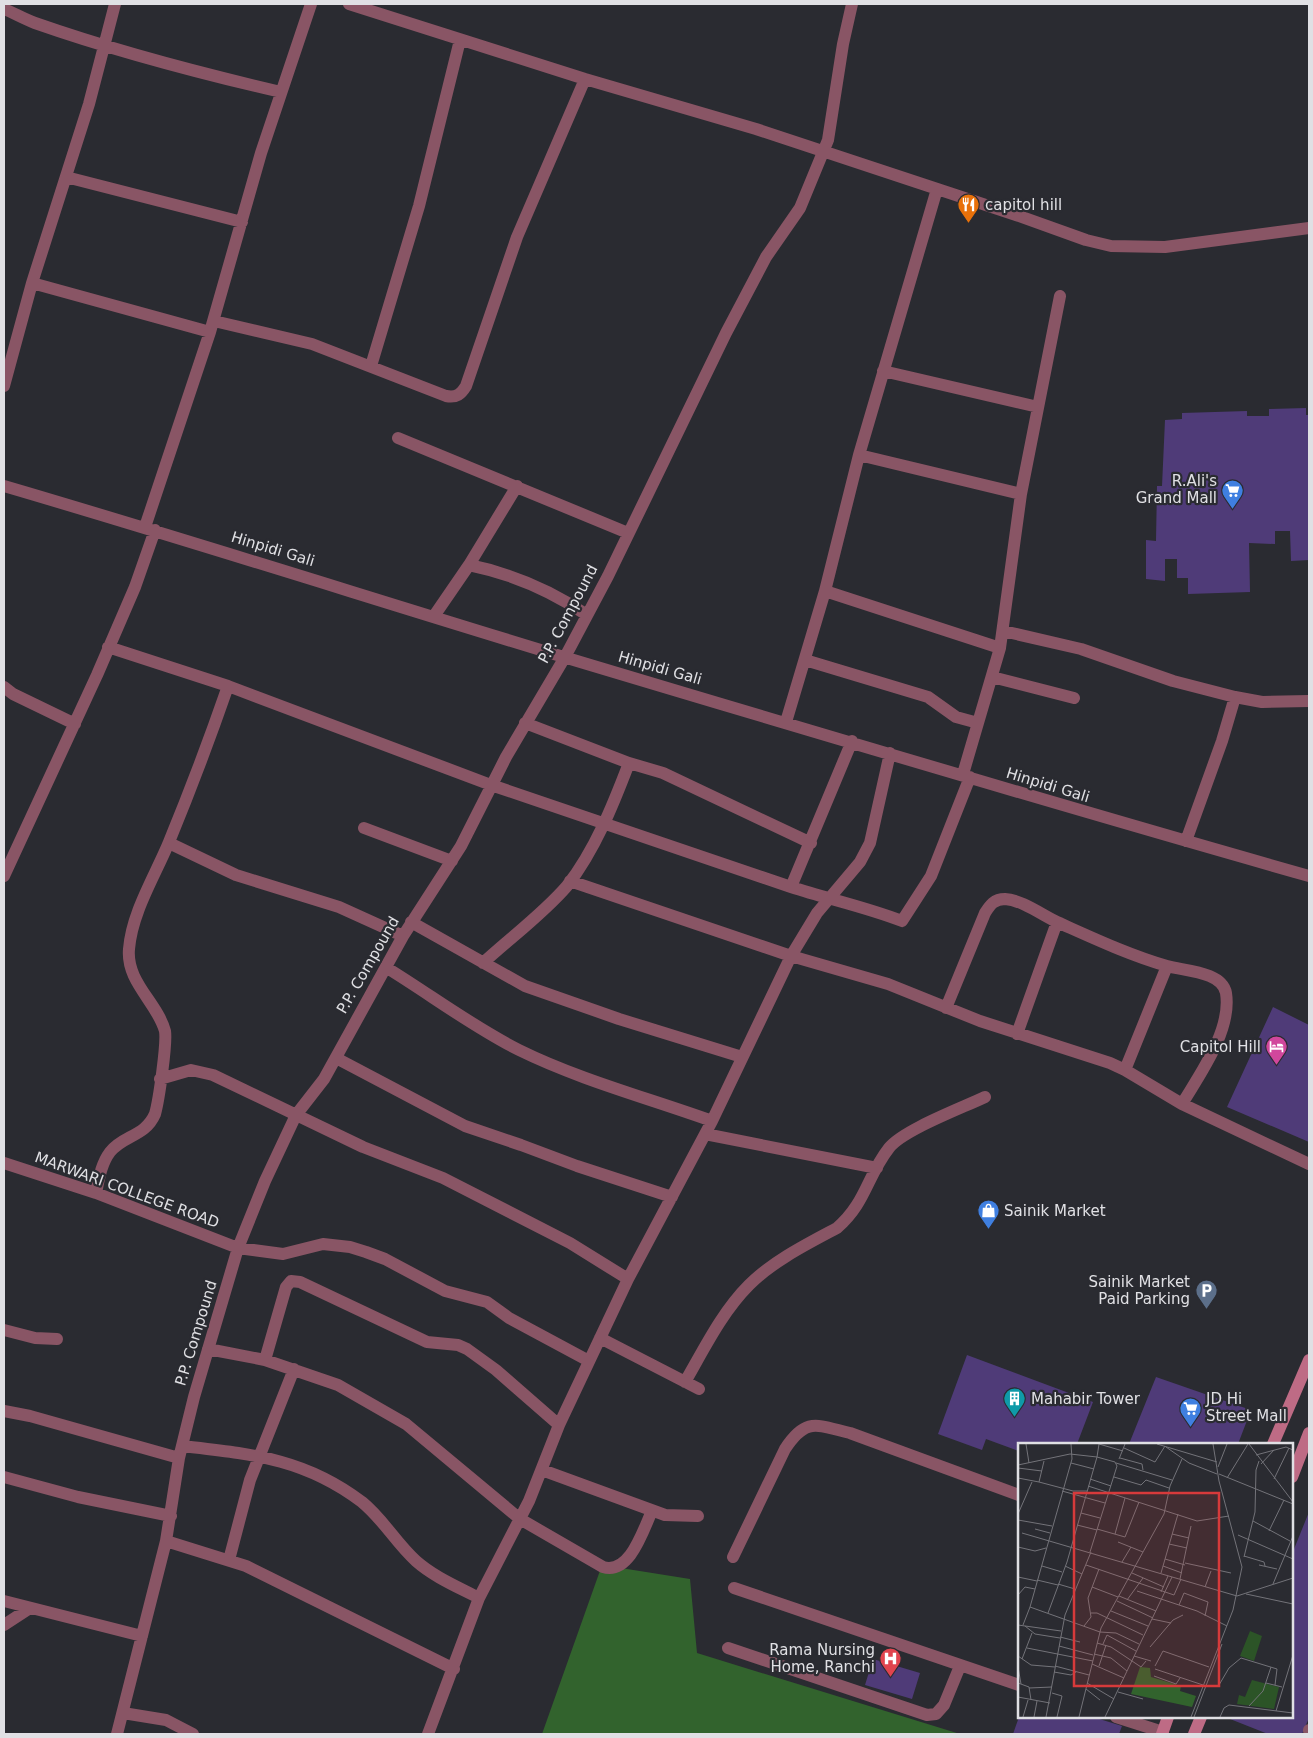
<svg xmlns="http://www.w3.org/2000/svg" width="1313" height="1738" font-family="'DejaVu Sans',sans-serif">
<rect width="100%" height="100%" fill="#2a2b31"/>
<path fill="#32632d" d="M602,1565L690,1579L697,1653L960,1734H542Z"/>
<path fill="#4f3b78" d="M1306,408V415H1309V560L1291,561L1290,531H1275V544L1249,543L1250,592L1188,594V578H1177V559H1165V581L1146,579V540L1156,541L1157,486H1162L1165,420L1182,419V413L1247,411V416H1269V409Z
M1273,1007L1309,1025V1142L1227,1107Z
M967,1355L1093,1402L1077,1444H1019V1451L986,1439L982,1450L938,1434Z
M1156,1377L1251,1410L1238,1444H1129Z
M1309,1512V1718L1302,1734H1268L1225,1717H1292V1554Z
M873,1659L920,1673L912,1699L865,1685Z
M1019,1717H1093L1122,1726L1119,1734H1013Z"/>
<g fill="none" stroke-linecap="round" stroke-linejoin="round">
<path stroke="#895565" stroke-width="12" d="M349,4L585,79L756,129L1016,215L1086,240L1111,246L1165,247L1309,228
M4,9C14,13 24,19 35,23C115,51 199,73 281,92
M66,177L242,222
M32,283L210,332
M214,321L312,344L446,396C457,398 461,394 466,386L517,237L585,79
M371,366L419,206L460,40
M883,371L1038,407
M4,386L32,283L89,104L115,4
M398,438L628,533
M859,455L1021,494
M4,486C192,541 379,601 567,658C814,732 1061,806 1309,876
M145,527L210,332L261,153L311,4
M469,565C513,574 550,590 587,615
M825,591L1000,648
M434,616L469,565L517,486
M1003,631L1081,649L1173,681L1235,697L1262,702L1309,701
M108,647L228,686L491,785L791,887C828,899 866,907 902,921L931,876L970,777
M805,660L928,697L956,717L978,723
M992,677L1074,698
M4,687L13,694L75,724
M786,722L825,591L859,455L937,189
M525,723L629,763L663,773L811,843
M963,774L1000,648L1021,494L1060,296
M364,828L452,861
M1186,841L1222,741L1235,697
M169,843L236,875L339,907L403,936
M4,876L97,675L135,587L155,530
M570,881L791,956L888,984L980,1021L1110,1063L1125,1070L1182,1104L1309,1164
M791,887L852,741
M411,922L525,986L619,1019L742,1057
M483,963C510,938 543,914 567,886C595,850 613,805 629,763
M387,968C431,995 473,1027 519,1050C580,1080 648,1098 712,1121
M946,1008L985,913C990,905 994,899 1005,899C1022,900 1042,915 1057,922C1093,938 1129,955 1167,966C1183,971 1222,971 1226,993C1232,1030 1200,1074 1182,1104
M1017,1034L1057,922
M336,1058L465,1126L521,1145L577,1166L672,1197
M1125,1070L1167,966
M160,1079L191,1070L213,1075L363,1147L443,1178L570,1243L628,1279
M705,1134L877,1168
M4,1163L96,1193L238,1248L283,1254L323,1244L350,1247L366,1252L385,1259L445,1291L487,1302L509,1318L589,1361
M96,1193C99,1179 101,1164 110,1152C123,1135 145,1137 155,1114C159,1100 167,1043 165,1031C157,1002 126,982 129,949C132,912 155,876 169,842C190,791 210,738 228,686
M4,1330L35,1338L57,1339
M600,1338L699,1389
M208,1349L265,1360L338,1385L406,1424L520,1519L603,1567C630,1575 643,1530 652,1511
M265,1360L286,1287L291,1281L300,1282L427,1342L458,1345L467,1349L496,1370L559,1425
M685,1382C704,1349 722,1312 749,1285C773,1261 807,1244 837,1228C866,1203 867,1176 889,1148C903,1130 962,1108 985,1097
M4,1411L30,1416L179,1458
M182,1446C251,1454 304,1458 362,1502C383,1519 396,1543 416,1561C434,1577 458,1587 479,1598
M542,1470L665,1515L698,1516
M4,1477L78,1497L171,1516
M166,1541L246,1566L454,1669
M733,1557L785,1449C806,1417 816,1425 850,1433L1019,1495
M229,1560L250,1480L294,1369
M734,1588L1019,1685
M4,1601L142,1636
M4,1625L30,1608
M728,1648L927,1715L936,1714L944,1705L960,1666
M123,1713L166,1720L193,1734
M1116,1717L1163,1732
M1309,1731V1730
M117,1734L166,1541L179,1458L194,1397L238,1248L265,1181L296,1115L324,1079L403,936L461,846L506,757L565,657L608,576L726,333L766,257L800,208L828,140L843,44L852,4
M428,1734L479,1598L529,1501L559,1425L628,1279L712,1121L791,956L817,913L860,862L870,843L890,753"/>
<path stroke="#be6b85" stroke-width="12" d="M1273,1444L1309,1360
M1292,1477L1309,1433
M1162,1734L1168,1717
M1194,1734L1201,1717"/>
</g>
<defs>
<symbol id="restaurant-pin" viewBox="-11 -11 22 30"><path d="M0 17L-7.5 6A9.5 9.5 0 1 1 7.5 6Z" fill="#e8710a" stroke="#2a2b31"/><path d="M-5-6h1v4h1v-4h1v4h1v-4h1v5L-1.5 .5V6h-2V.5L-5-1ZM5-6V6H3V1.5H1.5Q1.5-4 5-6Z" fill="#fff"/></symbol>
<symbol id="supermarket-pin" viewBox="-11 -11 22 30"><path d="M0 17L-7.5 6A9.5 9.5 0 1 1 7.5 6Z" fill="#3f7fe0" stroke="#2a2b31"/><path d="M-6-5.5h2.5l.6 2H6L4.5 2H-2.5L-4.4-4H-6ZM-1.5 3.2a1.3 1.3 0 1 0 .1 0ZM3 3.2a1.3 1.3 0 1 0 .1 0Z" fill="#fff"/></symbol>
<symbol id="hotel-pin" viewBox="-11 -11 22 30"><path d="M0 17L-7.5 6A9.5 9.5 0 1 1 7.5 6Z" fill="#d1479c" stroke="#2a2b31"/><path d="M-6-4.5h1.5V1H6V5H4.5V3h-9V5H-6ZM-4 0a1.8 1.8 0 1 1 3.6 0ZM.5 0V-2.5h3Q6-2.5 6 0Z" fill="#fff"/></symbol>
<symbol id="shop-pin" viewBox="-11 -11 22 30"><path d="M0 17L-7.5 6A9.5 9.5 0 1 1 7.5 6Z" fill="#3f7fe0" stroke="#2a2b31"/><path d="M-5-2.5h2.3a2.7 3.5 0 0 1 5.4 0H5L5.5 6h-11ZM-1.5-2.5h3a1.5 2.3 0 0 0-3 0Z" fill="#fff"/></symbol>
<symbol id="parking-pin" viewBox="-11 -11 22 30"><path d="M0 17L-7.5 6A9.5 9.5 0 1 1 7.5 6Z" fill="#5c6f8a" stroke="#2a2b31"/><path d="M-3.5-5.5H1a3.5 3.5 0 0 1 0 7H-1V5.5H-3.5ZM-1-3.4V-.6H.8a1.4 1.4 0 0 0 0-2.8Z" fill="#fff"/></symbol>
<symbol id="building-pin" viewBox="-11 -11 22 30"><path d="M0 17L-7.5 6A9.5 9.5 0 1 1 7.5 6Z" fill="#0f9aa8" stroke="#2a2b31"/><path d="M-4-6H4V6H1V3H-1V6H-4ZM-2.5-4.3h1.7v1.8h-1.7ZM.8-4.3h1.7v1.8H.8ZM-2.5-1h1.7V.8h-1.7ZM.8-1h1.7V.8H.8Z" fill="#fff"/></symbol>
<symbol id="hospital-pin" viewBox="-11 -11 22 30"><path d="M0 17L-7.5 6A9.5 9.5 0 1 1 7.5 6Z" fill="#e0444e" stroke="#2a2b31"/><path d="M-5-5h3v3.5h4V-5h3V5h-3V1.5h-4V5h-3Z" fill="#fff"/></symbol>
</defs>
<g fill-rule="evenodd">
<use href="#restaurant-pin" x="956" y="192" width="25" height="34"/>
<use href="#supermarket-pin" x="1220" y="478" width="25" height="34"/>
<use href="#hotel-pin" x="1264" y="1034" width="25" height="34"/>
<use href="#shop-pin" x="976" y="1198" width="25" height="34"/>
<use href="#parking-pin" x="1194" y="1278" width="25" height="34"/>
<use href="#building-pin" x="1002" y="1386" width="25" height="34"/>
<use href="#supermarket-pin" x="1178" y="1396" width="25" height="34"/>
<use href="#hospital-pin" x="878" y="1646" width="25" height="34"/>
</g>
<g text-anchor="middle" stroke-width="4.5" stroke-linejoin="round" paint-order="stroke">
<g font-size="15" fill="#e0e0e4" stroke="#2a2b31" text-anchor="start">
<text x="985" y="210">capitol hill</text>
<text x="1217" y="486" text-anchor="end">R.Ali's<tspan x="1217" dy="17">Grand Mall</tspan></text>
<text x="1261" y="1052" text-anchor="end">Capitol Hill</text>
<text x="1004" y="1216">Sainik Market</text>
<text x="1190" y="1287" text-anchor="end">Sainik Market<tspan x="1190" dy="17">Paid Parking</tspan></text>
<text x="1031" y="1404">Mahabir Tower</text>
<text x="1206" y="1404">JD Hi<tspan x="1206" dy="17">Street Mall</tspan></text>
<text x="875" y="1655" text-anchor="end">Rama Nursing<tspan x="875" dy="17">Home, Ranchi</tspan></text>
</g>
<g font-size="15" fill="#e0e0e4" stroke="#2a2b31">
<text transform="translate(273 549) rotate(17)" y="5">Hinpidi Gali</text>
<text transform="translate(568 614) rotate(-62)" y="5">P.P. Compound</text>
<text transform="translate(660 668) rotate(16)" y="5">Hinpidi Gali</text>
<text transform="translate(1048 785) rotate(17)" y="5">Hinpidi Gali</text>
<text transform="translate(368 965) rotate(-60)" y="5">P.P. Compound</text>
<text transform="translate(127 1190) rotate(20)" y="5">MARWARI COLLEGE ROAD</text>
<text transform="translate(196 1333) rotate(-73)" y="5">P.P. Compound</text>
</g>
</g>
<g transform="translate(1018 1443)">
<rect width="275" height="275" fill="#2a2b31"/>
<path d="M232,188L244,193L236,218L222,213ZM234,237L261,244L256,266L219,261L221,252L227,254Z" fill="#2c5427"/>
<path d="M122,224L132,225L133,234L163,243L162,248L178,253L174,264L113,251Z" fill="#32632d"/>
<path fill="none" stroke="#737379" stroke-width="1" d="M8,1L11,20M53,1L54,16L12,164L82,189L98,190L121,201M81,1L105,8M139,1L199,19M231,1L275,59M148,4L171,20L199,31M106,5L137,19L147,3M238,12L268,4L275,7M102,15L124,21L125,27M101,16L107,1M53,20L76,26M98,20L154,37M243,21L256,7M0,22L52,11L79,14L81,1M200,24L209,1M0,25L24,28M201,31L275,61M96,34L123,42L128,37L151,45M0,35L21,39L26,18M209,35L230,1M72,36L93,43M256,36L271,5M21,39L55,48H69M70,43L179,78L211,73M44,48L87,60M63,70L82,75M0,71L14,39M0,77L34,83M235,78L272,98M59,82L79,87M17,86L32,90M79,86L107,94L121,59M251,88L266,57M4,90L219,153L275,135M97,91L107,55M154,91L171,95M220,92L275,116M100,99L125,109M151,101L169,105M0,104L17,108L28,105M226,113L246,119L247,123M226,114L237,69L238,27L241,18M147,116L167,122M104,119L113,104M167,120L213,130M68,122L156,152L163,136M241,122L259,126M24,123L44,129M47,123L64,131M145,123L164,130M114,130L146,144M143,130L160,71M0,134L19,138M162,136L173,83M19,137L40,142M40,141L57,146M255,141L275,93M74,144L100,154M187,144L193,128M119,148L179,168L209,183M143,149L150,133M228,151L275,161M0,152L7,144L17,146M101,153L138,168M109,157L125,135M99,158L135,175M161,162L166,150L190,159L187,173M93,168L130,183M30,170L49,119L79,14L97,19L99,23L72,109M73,170H79L125,192M134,176L153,180M0,182L43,188M5,182L12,164M7,183L17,191L42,195M66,183L73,174L70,155L81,126M42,194L62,199M79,200L93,204L123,224L128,218M85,201L89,192L118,208M41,203L75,212M132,204L155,177L165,172M9,205L75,218M76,211L93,215L109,228M0,213L13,222L37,224M116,213L133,218M4,216L14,190M74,221L106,235M37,223L71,232M81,223L88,202M137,223L145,208L191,224M0,224L3,241M137,226L185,242M36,229L53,232L58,229M136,233L158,241L162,235M0,240L11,244L13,257M69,240L96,256M248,240L264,244M201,242L211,225L223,215L259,226L257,242M11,245L34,244M68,246L82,257M100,249L125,256M34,250L44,253L39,274M0,254L32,260M231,263L245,248L253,224M258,268L275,212M5,274L10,257M16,274L19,258M28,274L47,172L73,109M61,274L83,185L146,71L152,43L164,16M87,274L154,134M173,274L215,167L224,124L201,38L195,1M176,274L204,201M202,274L206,265L211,262L275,270"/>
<path fill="#d73a3b" fill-opacity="0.15" stroke="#d73a3b" stroke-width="2.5" d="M56,50H201V243H56Z"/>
<rect width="275" height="275" fill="none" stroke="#e0e0e4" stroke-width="2.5"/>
</g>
<rect width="1313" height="1738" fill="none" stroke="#e0e0e4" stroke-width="10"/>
</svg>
